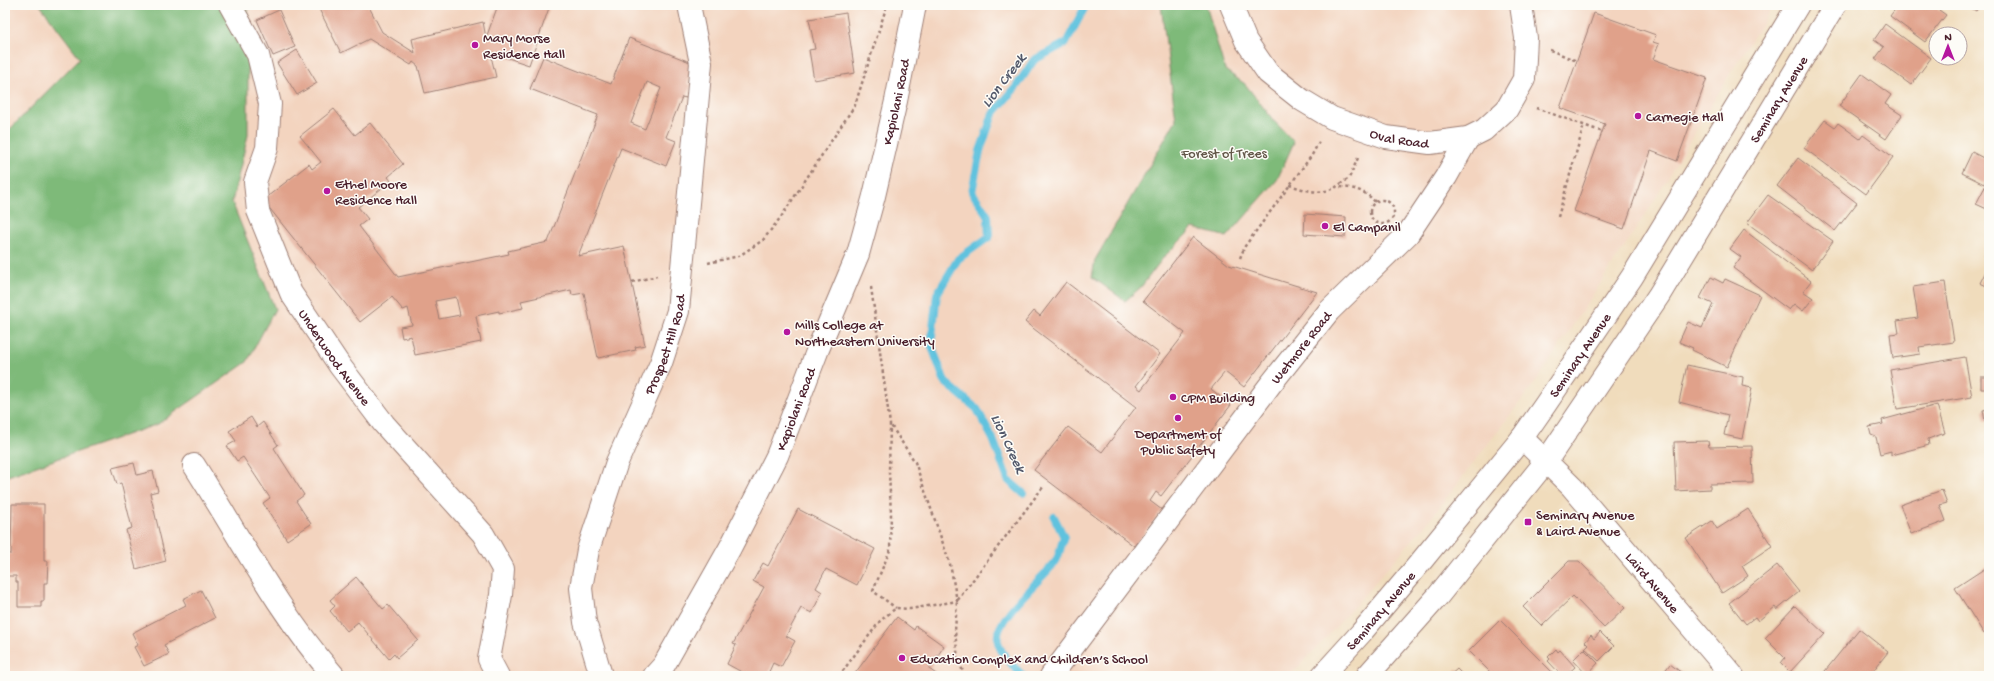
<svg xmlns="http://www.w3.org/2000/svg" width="1994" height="681" font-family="'Gochi Hand',sans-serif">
<rect width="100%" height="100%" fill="#fdfcf7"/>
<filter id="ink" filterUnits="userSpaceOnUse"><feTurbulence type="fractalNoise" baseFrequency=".025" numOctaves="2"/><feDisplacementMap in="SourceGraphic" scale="8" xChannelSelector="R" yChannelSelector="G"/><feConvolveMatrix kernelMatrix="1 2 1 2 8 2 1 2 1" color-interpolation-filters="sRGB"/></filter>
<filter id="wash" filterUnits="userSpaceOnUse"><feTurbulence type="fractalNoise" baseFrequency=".012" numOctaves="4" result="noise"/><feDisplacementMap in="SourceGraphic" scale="16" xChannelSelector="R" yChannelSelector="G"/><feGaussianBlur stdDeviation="0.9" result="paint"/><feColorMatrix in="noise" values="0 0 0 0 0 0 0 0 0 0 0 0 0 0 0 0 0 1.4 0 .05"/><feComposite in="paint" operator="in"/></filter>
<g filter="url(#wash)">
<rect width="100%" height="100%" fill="#f0dcbc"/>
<path fill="#f3d4bf" d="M5,5H1774L1731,72L1649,209L1537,380L1428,522L1328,636L1290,676H5Z"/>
<path fill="#7eba79" stroke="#646c52" d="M40,5H248V135L232,202L275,309L247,362L158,424L5,477V134L80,58Z
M1161,5H1206L1225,70L1245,84L1274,121L1294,142L1277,180L1227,237L1193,228L1163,258L1141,287L1125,301L1092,277L1095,260L1176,120Z"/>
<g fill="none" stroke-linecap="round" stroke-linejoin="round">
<path stroke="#60c2de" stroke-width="8" d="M1023,493L1008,480L993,439L977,409L945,382L931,344L937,294L958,259L989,237L988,216L972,192L980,151L993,114L1016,87L1034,60L1066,43L1086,5
M1023,676C1013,665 1002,657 998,642C992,619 1044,578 1056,561C1060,554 1061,544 1064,537L1054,517"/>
</g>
<g id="blocks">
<path fill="#e0a18a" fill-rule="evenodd" d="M317,5H368L382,32L415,53L412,39L483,22L486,38L498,5H550L529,65L490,52L496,77L425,93L418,66L413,62L411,65L369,39L341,53Z
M1891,5H1932L1946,15L1925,42L1890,16L1896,8Z
M1967,5H1981L1976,11Z
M279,10L295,47L273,56L257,20Z
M846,13L855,73L814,80L809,50L815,49L809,19Z
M1594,13L1656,35L1653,42L1659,44L1653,59L1707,78L1677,161L1651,151L1624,229L1574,211L1605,124L1560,108Z
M1885,24L1931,58L1911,85L1875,59L1884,47L1874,40Z
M629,38L695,64L687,84L691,85L686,98L682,97L666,137L676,141L666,166L621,148L578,256L624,246L645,345L635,347L636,350L598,358L584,293L572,295L571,290L521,301L523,308L499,313V311L476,316L481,342L415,355L411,336L402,338L400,327L412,325L408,308L403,310L392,297L360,322L263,200L309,164L312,169L321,162L300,136L334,109L355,135L370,123L403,164L388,177L391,181L358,207L368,219L359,226L398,277L509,254L508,251L548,242L598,115L530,89L543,57L611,84ZM647,82L661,88L645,129L631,123ZM456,297L460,315L439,319L435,301Z
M297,50L317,83L297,95L277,63Z
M1862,74L1891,95L1885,104L1902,115L1886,139L1839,106Z
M1825,120L1835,127L1838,123L1860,139L1863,135L1893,157L1866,194L1804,148Z
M1972,152L1989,161V174L1984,184L1962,173Z
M1798,158L1857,203L1835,231L1777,186Z
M1989,179V210L1976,204Z
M1768,195L1833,241L1812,270L1747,223Z
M1305,214L1346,217L1345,237L1304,234Z
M1744,230L1811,281L1803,291L1813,298L1803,311L1794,304L1789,310L1733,268L1741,257L1730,249Z
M1193,237L1229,265L1317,292L1244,387L1225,372L1211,389L1231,405L1161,496L1156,492L1150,501L1162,510L1134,546L1034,470L1068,427L1102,452L1136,407L1025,322L1034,311L1040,316L1066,282L1160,354L1136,386L1141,390L1185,333L1143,301Z
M1989,246V259L1984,256Z
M1988,267L1989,268V287L1980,283Z
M1711,277L1723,283L1725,279L1760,295L1727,367L1692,350L1693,348L1679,342L1688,322L1702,328L1713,304L1700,298Z
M1945,282L1954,342L1919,347L1920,354L1893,358L1890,334L1899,333L1897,321L1918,318L1913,287Z
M1987,350H1989V389H1981V377H1987Z
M1965,357L1972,397L1897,409L1890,370Z
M1687,365L1743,377L1742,386L1752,388L1742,439L1724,435L1728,415L1679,402Z
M1937,405L1945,433L1928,439L1929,445L1891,455V451L1880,454L1876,437L1871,435L1869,427L1883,424L1882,420Z
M1989,409V420L1985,421L1983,410Z
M251,417L257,427L263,422L278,445L274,448L304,495L296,501L311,524L287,540L263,503L270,498L243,457L237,461L227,446L236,441L229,431Z
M1708,441L1709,447L1752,446L1753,483L1710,484V489L1676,491L1674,442Z
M134,463L137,475L153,471L158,491L150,493L166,561L136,569L126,530L132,528L121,483L117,484L112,468Z
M1942,490L1947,503L1940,505L1946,521L1911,534L1900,505Z
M12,504H44V561H48L47,583H44V601H41V607H18V582H16V576H5V554H11Z
M798,509L875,549L857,585L826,569L816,588L822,592L812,613L801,608L786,636L795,641L781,667L773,663L767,676H749L727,664L736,645L733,644L764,587L753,581L763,563L768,566Z
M1748,509L1772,546L1742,566L1748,576L1722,593L1686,538L1712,521L1717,529Z
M1569,561H1579L1625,608L1604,628L1573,596L1542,626L1523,607Z
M1777,565L1799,592L1777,610L1775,607L1758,621L1755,617L1746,624L1729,603Z
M1987,567L1989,571V631L1984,634L1955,588Z
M356,577L383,609L388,605L418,640L397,658L394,654L389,659L358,622L347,631L330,611L335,606L330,600Z
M201,590L215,618L164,645L169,654L144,666L134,647L138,645L132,633L186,605L183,599Z
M1795,606L1825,634L1790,672L1781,663L1785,658L1765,638Z
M897,617L914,630L916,626L944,646L929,669L939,676H853Z
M1500,620L1556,676H1494L1469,651Z
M1859,629L1888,652L1869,676H1821Z
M1600,632L1614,646L1599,661L1585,648L1588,645L1585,642L1591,635L1594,639Z
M1556,649L1558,652L1560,650L1575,667L1565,676H1562L1548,661L1550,659L1548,657Z
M1584,649L1598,663L1587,675L1573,660Z
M1670,664L1686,676H1661Z
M1457,669L1464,676H1449Z"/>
</g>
</g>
<g filter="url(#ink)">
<use href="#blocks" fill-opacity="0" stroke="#9d7e74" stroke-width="1"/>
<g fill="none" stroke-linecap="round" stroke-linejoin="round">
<defs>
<g id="minor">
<path id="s1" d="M230,5L258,55L270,104L267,148L255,182L258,211L291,293L340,366L384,424L483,534L503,569L501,595L489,659L498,676"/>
<path id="s2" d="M1231,5L1246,41L1268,73L1302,100L1332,118L1386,137L1430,143L1468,138L1484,130L1507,109L1524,79L1526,38L1521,5"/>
<path id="s3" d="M1522,438L1572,487L1733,676"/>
<path d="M194,465C239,536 279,613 334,676"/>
<path id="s4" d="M600,672L585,622L581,588L588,550L617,462L661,363L678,311L701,63L689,5"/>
<path id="s5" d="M654,676L664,665L730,548L777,456L818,349L858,254L874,196L896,101L915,5"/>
<path id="s6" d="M1051,676L1270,385L1329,311L1408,234L1446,177L1468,138"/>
<path id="s7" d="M1322,676L1361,633L1419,564L1522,438L1545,405L1632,277L1798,5"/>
<path id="s8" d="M1367,676L1438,596L1547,460L1659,295L1835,5"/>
</g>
</defs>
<use href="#minor" stroke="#9d7e74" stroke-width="24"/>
<path stroke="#9d7e74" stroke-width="2.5" stroke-dasharray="3 3" stroke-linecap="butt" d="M1550,50L1577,61
M1536,108L1603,132
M1358,158L1349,178L1336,187C1352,187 1365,190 1375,202
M1289,185C1306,190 1320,196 1336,187
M1370 212a12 12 0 1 1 24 0a12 12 0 1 1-24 0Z
M1558,217L1584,125
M1240,258L1245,246L1312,155L1320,140
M708,263L739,256L763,240L781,217L855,105L887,5
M632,282L657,276
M871,287L890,424L889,472L891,514L890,550L873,591L896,608
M839,676L880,621L896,608L910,609L957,601L950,564L915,462L890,424
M965,676L958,660L955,631L957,601L1043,487"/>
<use href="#minor" stroke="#fff" stroke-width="22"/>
</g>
</g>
<g fill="#b5179e" stroke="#fdfcf7" stroke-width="1.5">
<circle cx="475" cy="45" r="4"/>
<circle cx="1638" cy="116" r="4"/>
<circle cx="327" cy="191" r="4"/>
<circle cx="1325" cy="226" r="4"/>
<circle cx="787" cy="332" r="4"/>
<circle cx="1173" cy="397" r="4"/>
<circle cx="1178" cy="418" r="4"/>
<rect x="1524" y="518" width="8" height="8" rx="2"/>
<circle cx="902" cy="658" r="4"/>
</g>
<g text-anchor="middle" stroke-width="3" stroke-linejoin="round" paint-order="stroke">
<g font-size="14" fill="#4a1f2b" stroke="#fdfcf7" text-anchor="start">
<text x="483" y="42">Mary Morse<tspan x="483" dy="16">Residence Hall</tspan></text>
<text x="1646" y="121">Carnegie Hall</text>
<text x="335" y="188">Ethel Moore<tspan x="335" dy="16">Residence Hall</tspan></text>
<text x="1333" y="231">El Campanil</text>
<text x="795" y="329">Mills College at<tspan x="795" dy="16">Northeastern University</tspan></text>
<text x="1181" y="402">CPM Building</text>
<text x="1178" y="438" text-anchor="middle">Department of<tspan x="1178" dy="16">Public Safety</tspan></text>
<text x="1536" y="519">Seminary Avenue<tspan x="1536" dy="16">&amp; Laird Avenue</tspan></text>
<text x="910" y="663">Education Complex and Children’s School</text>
</g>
<g font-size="14" fill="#4a1f2b" stroke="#fdfcf7">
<text dy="5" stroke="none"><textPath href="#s8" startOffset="710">Seminary Avenue</textPath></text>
<text dy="5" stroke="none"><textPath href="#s5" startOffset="627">Kapiolani Road</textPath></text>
<text dy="5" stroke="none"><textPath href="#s2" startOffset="227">Oval Road</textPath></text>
<text dy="5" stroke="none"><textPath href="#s4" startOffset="345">Prospect Hill Road</textPath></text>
<text dy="5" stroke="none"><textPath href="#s6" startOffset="413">Wetmore Road</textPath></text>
<text dy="5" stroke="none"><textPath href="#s7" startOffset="412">Seminary Avenue</textPath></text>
<text dy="5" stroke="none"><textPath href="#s1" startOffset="383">Underwood Avenue</textPath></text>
<text dy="5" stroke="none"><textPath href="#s5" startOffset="303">Kapiolani Road</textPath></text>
<text dy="5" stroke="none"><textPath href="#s3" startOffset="195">Laird Avenue</textPath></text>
<text dy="5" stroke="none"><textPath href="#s7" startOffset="88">Seminary Avenue</textPath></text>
</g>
<g font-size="14" fill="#635749" stroke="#fdfcf7">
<text x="1224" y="157">Forest of Trees</text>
</g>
<g font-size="15" font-style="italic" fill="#52586a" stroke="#fdfcf7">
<text transform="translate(1003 80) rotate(-53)" y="5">Lion Creek</text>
<text transform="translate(1009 443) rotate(65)" y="5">Lion Creek</text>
</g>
</g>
<rect width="1994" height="681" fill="none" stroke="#fdfcf7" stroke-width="20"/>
<g transform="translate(1948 46)"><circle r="19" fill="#fdfcf7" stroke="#b5a4a5"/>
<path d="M0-3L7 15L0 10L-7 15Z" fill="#b5179e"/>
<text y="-6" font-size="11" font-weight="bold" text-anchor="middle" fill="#4a1f2b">N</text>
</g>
</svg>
